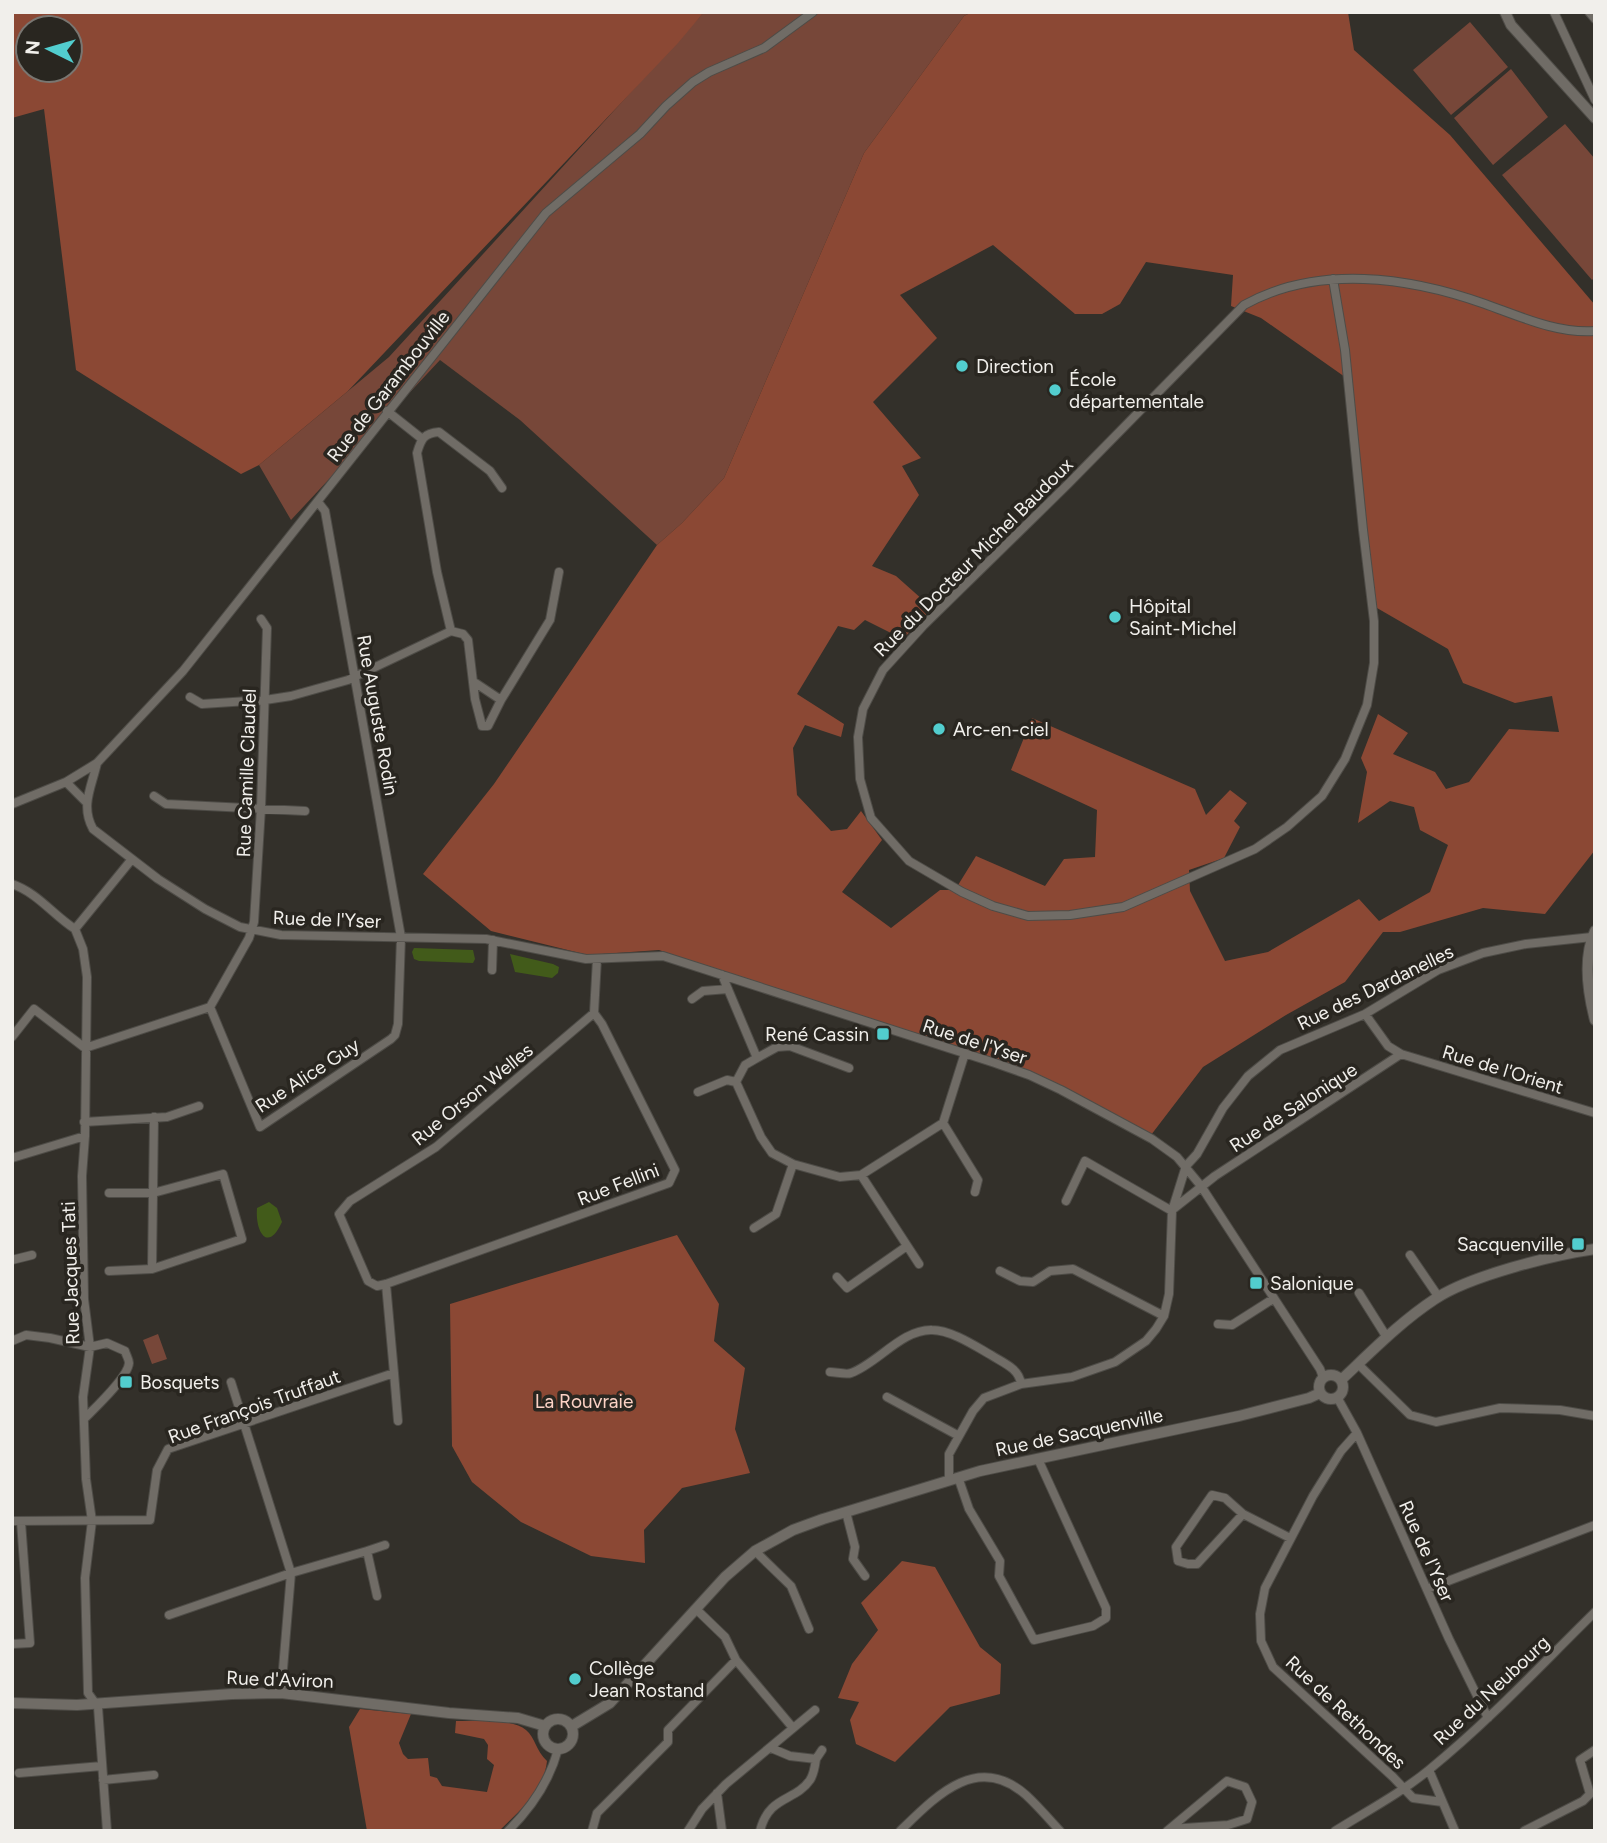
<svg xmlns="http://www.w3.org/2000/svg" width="1607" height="1843" font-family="Figtree,sans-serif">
<rect width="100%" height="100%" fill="#33302a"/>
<path fill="#774739" d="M704,12H972L964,16L864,153L724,478L682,523L657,545L520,420L440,360L291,520L259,465L389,357Z
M1470,22L1508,67L1451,115L1413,70Z
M1511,69L1548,117L1493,165L1454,118Z
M1565,124L1595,159V277L1592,280L1502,175Z
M158,1334L167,1359L152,1364L143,1340Z"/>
<path fill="#8b4834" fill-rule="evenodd" d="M12,12H704L678,43L348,391L259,465L241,474L76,370L44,109L12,118ZM28,28H70V70H28Z
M972,12H1348L1354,50L1450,135L1595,305V850L1545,914L1483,908L1400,932H1383L1345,982L1286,1015L1203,1067L1151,1135L1027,1071L843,1013L659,950L588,955L491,931L423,874L494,784L657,545L682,523L724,478L864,153L964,16ZM993,245L1075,314H1102L1120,304L1146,262L1233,275L1231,306L1261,318L1345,377L1377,608L1448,649L1463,683L1515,703L1552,696L1559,732L1509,729L1469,782L1446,789L1435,772L1393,754L1408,733L1378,714L1361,758L1367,772L1358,823L1390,801L1414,807L1420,830L1448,845L1430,892L1379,921L1359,899L1268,952L1225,961L1190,891L1189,870L1224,858L1240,827L1234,821L1247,803L1230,790L1206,815L1195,789L1032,718L1011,770L1097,810L1095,857L1064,859L1045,886L976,856L955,890H940L891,928L842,892L882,840L861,811L847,829L831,831L797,795L793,748L805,725L841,737L844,724L797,694L838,626L854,630L865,620L903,639L932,608L896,576L872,566L919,495L902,466L921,458L873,402L937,338L900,295Z
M677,1235L719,1304L714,1341L745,1368L735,1429L750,1473L682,1488L644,1530L645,1563L591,1556L521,1522L472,1482L452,1446L450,1304Z
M902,1561L935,1567L980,1647L1001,1664L1000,1694L950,1707L895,1762L856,1744L850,1720L859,1702L838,1698L852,1664L878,1630L861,1603Z
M360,1709L411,1714L399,1743L403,1754L408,1759L428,1758L430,1776L437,1778L442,1786L487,1792L494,1765L487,1759L488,1745L484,1739L455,1733L456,1721C474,1721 512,1718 526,1730C535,1737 536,1751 547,1761C544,1791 519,1811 499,1831H367L349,1727Z"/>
<path fill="#425b1a" d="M414,948L473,950L475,959L473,963L419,961L414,959L412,952Z
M510,954L553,964L559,967L558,973L552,978L515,972Z
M269,1202L277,1208L282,1222C268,1253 255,1232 257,1208Z"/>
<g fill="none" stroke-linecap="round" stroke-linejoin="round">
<defs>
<path id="minor" d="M1554,12L1595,100
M1589,12L1595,19
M1333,279L1345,350L1363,530L1374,621V663L1367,705L1345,759L1322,796L1287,827L1255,849L1123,907L1070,915L1028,916L993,906L962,892L909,861L871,818L860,779L858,737L863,709L883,670L923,626L1068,484L1244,305C1318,264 1409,277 1485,304C1519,316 1558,334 1595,331
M387,411L421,438
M451,631L437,572L417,453C421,439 424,433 439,432L490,471L502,488
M451,631L463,634L468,640L475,699L482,726H488L501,700L550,620L559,572
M474,682L501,700
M190,697L202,704L265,700L291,696L348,680L451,631
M97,763C92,786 80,806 93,829L158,879L205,909L240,927L281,935L486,939L586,959L663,956L995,1063L1029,1075L1061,1090L1152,1139L1177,1157L1201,1186L1320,1369L1323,1377
M66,782L86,802
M154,796L166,804L305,811
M12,804L66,782L97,763L183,671L546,213L640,134L666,106L693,82L709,72L764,48L813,12
M12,884C38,893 53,915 75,929
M75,929L83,949L87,977L85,1136L82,1176L84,1299L90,1347L83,1397L86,1479L92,1521L85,1578L88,1693L98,1707L107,1831
M75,929L132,859
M492,970L493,940
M722,975L757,1058L745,1065L736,1082L761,1137L772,1153L793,1164
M692,999L703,991L728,989
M210,1007L260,1127L391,1039L395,1035L398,1024L401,937L325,511L318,502
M594,1013L436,1147L350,1201L339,1214L368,1281L377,1286L386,1284L669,1183L675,1170L602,1024L594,1013L597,959
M1365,1014L1388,1046L1401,1054L1595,1113
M12,1037L34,1009L85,1048L210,1007L249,938L254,922L261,808L267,628L261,619
M965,1053L943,1123L978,1180L975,1192
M757,1058L777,1047L790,1046L849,1068
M698,1092L727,1080L736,1082
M84,1122L167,1117L199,1106
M12,1158L85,1136
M861,1175L919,1264
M109,1193H153L223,1174L242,1239L152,1269L109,1271
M1066,1201L1085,1161L1172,1211
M1172,1210L1215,1176L1401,1054
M754,1228L776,1214L793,1164L840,1177L861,1175L943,1123
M1410,1255L1438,1296
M12,1260L32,1255
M152,1269L154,1117
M1000,1271L1020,1281L1033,1282L1050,1271L1073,1269L1164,1316
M837,1277L847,1288L907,1246
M1359,1293L1386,1336
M1218,1324L1232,1325L1273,1299
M12,1341L26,1335L50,1338L90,1347L107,1343L125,1351C126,1355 129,1359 129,1363C128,1377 95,1408 85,1418
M1358,1364L1410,1415L1436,1422L1500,1408L1560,1410L1595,1416
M830,1372C836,1372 846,1375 851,1373C877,1364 902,1329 932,1330C951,1330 975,1346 991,1355C1003,1363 1019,1368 1021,1384
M394,1373L398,1421
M231,1382L291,1573L281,1693
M887,1397L959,1436
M1337,1397L1357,1433L1449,1639L1488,1718
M1357,1433L1341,1451L1313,1496L1265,1588L1260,1614L1261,1641L1273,1667L1393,1777L1413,1798L1442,1802
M958,1477L969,1509L1000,1561L999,1576L1034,1640L1093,1626L1106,1618V1608L1038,1459
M949,1479V1454L973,1411L984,1398L1021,1384L1072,1377L1115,1362L1146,1341L1156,1329L1164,1316L1169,1294L1172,1211L1186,1166L1197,1154L1223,1108L1248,1076L1280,1050L1365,1014L1438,970L1483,953L1526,944L1592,937
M846,1512L855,1547L853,1559L865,1576
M1243,1514L1225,1498L1212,1495L1176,1547L1178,1561L1188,1564H1197L1243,1514L1290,1538
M12,1521L150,1520L157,1470L168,1449L394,1373L386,1284
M367,1551L385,1545
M755,1551L791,1586L809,1629
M1427,1589L1595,1525
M697,1610L725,1637L736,1660L793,1728
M169,1615L291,1573L367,1551L377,1596
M12,1644L30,1643L21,1522
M816,1759L822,1750
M1429,1770L1455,1831
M19,1773L102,1766
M103,1780L154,1775
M717,1793L722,1831
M508,1831C531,1808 550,1780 558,1749
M592,1831L597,1813L668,1742V1730L736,1660
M688,1831L702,1809L726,1784L815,1710
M760,1831C769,1795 795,1802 810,1780C814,1774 815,1766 816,1759L790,1756L771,1748
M900,1831C936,1796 977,1752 1026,1795C1038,1806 1049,1819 1060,1831
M1167,1831L1227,1781L1245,1787L1252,1802L1247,1819L1228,1825L1170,1829
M1335,1831C1367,1811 1401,1793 1430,1769C1489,1721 1541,1665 1595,1612
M1524,1831L1583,1801L1590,1794L1580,1760L1595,1750"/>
<path id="tertiary" d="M1505,12L1511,25L1595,118
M1595,931C1583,957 1588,993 1595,1020
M1319 1387a12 12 0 1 1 24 0a12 12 0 1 1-24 0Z
M1341,1380C1371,1352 1400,1322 1435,1299C1469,1276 1553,1255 1595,1249
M12,1703L77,1705L232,1694L281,1693L449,1713L518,1718L545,1726
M543 1734a15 15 0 1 1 30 0a15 15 0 1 1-30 0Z
M572,1726L610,1703L725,1577L755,1551L793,1530L823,1519L980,1471L1239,1416L1309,1398L1320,1393"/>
</defs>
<use href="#minor" stroke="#4e4c47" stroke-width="10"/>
<use href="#tertiary" stroke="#4e4c47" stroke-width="12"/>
<use href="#minor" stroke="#706c66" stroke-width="8"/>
<use href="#tertiary" stroke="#706c66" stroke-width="10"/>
</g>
<g fill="#52cdce" stroke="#292620" stroke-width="2.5">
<circle cx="962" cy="366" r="7"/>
<circle cx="1055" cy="390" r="7"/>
<circle cx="1115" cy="617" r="7"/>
<circle cx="939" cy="729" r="7"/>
<rect x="876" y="1027" width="14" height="14" rx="3.5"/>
<rect x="1571" y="1237" width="14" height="14" rx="3.5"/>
<rect x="1249" y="1276" width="14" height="14" rx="3.5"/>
<rect x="119" y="1375" width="14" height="14" rx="3.5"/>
<circle cx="575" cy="1679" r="7"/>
</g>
<g text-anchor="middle" stroke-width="7" stroke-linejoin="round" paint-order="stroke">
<g font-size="19" fill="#f1efeb" stroke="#292620" text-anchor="start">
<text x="976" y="373">Direction</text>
<text x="1069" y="386">École<tspan x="1069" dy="22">départementale</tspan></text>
<text x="1129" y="613">Hôpital<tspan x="1129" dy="22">Saint-Michel</tspan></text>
<text x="953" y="736">Arc-en-ciel</text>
<text x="869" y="1041" text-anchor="end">René Cassin</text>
<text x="1564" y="1251" text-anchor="end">Sacquenville</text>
<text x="1270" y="1290">Salonique</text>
<text x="140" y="1389">Bosquets</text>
<text x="589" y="1675">Collège<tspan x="589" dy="22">Jean Rostand</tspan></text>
</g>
<g font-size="19" fill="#f1efeb" stroke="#292620">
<text transform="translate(388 386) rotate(-52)" y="7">Rue de Garambouville</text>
<text transform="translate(973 557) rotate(-45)" y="7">Rue du Docteur Michel Baudoux</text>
<text transform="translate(378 715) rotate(80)" y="7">Rue Auguste Rodin</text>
<text transform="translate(246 773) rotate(-88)" y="7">Rue Camille Claudel</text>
<text transform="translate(327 919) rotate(2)" y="7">Rue de l'Yser</text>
<text transform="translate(1375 987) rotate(-26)" y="7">Rue des Dardanelles</text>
<text transform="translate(975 1041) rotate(18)" y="7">Rue de l'Yser</text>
<text transform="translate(1503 1069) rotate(17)" y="7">Rue de l'Orient</text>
<text transform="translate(307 1075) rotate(-33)" y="7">Rue Alice Guy</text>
<text transform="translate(472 1094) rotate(-39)" y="7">Rue Orson Welles</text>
<text transform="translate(1293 1107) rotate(-33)" y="7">Rue de Salonique</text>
<text transform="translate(618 1184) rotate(-21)" y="7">Rue Fellini</text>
<text transform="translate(70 1273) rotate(-92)" y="7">Rue Jacques Tati</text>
<text transform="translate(254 1406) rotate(-20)" y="7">Rue François Truffaut</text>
<text transform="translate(1079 1432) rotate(-12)" y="7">Rue de Sacquenville</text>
<text transform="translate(1427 1551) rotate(66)" y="7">Rue de l'Yser</text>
<text transform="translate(280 1679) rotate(2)" y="7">Rue d'Aviron</text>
<text transform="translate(1491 1690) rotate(-43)" y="7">Rue du Neubourg</text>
<text transform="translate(1346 1712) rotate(43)" y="7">Rue de Rethondes</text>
</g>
<g font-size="19" fill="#fcd2c5" stroke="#292620">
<text x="584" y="1408">La Rouvraie</text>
</g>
</g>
<rect width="1607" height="1843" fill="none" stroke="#f1efeb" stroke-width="28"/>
<g transform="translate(49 49) rotate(275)"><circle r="33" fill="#292620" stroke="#797671" stroke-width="2"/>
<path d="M0-5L12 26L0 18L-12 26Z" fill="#52cdce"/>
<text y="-10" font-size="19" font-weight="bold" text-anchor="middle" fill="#f1efeb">N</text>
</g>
</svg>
